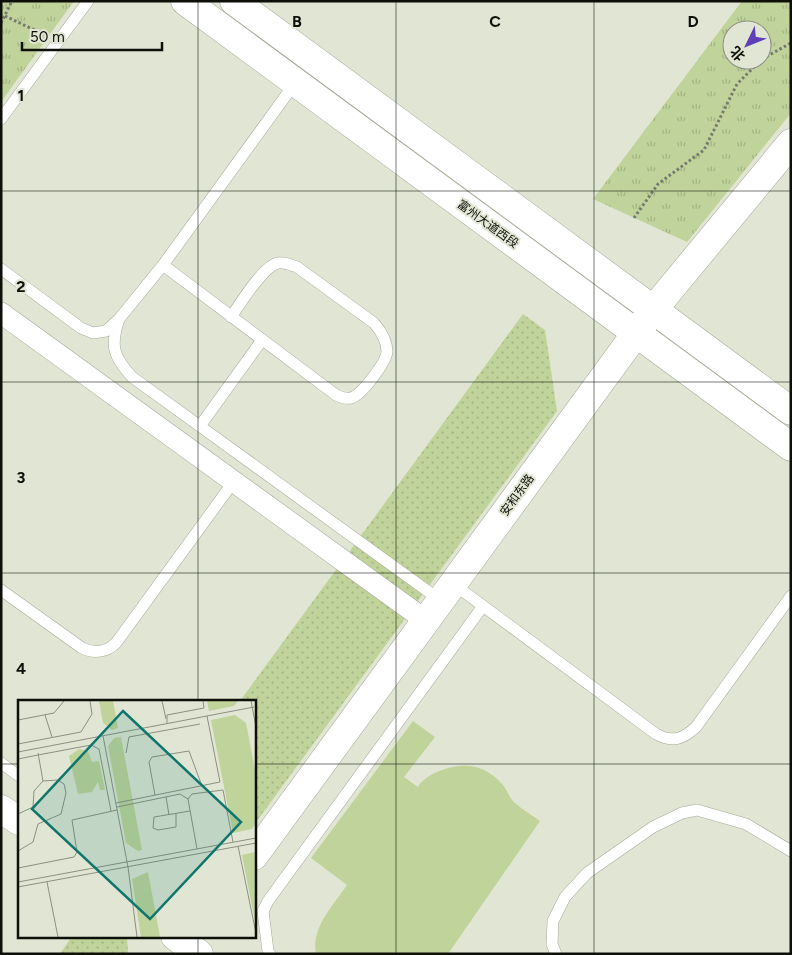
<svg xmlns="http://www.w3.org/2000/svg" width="792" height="955" font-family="Figtree,'Noto Sans SC',sans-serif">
<defs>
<pattern id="grass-dots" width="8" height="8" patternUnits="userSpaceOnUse" patternTransform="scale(1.25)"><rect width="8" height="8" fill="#c0d39a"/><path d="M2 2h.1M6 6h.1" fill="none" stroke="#a4b483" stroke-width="1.8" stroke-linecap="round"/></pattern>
<pattern id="park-tufts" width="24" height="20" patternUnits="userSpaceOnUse" patternTransform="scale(1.25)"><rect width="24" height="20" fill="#c0d39a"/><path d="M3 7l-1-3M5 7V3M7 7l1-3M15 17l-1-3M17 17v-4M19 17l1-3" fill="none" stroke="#a4b483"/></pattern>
</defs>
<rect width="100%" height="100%" fill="#e0e6d3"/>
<path fill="url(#grass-dots)" d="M523,314L545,330L557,411L254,825V701H240Z
M72,936H127L128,954H60Z"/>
<path fill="url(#park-tufts)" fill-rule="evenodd" d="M1,1H74L1,102Z
M742,1H791V113L687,242L593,199ZM732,30H762V60H732Z"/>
<path fill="#c0d39a" d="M413,721L435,737L404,777L418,787C422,779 433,773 442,770C466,762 485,765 502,784C507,789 509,798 515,803C523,810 532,815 540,821L448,954H316C311,927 333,906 347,885L311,858Z"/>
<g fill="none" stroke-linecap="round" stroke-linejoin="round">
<defs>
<path id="lane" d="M1,119L88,1
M163,265L336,395C340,397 346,399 351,398C362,395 386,362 387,352C387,341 381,331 374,323L297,267C291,265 284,262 278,263C263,266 240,304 231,317
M1,269L81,328L93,333L106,331L119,319L163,265L295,83
M119,319C110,346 113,356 132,377L440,600
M200,426L262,340
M452,583L656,734C673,743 683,739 696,727L791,596
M1,590L82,648C94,654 107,652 116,643L234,481
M1,763L19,776
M270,954L268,951L263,911L268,901L483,606
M556,954L552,944L553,921L565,897L587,873L653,827L682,813L697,810L746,824L791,851"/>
<path id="street" d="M1,313L425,620"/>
<path id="secondary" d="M1,809L19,821
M254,856L653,310L791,143
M175,936L199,954"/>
<path id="primary" d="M185,1L791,447
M234,1L791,411"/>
</defs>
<use href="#lane" stroke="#a4aa98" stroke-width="12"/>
<use href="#street" stroke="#a4aa98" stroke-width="22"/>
<use href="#secondary" stroke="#a4aa98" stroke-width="29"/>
<use href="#primary" stroke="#a4aa98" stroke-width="29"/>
<path stroke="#767a6e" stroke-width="3" stroke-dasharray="2.5 2.5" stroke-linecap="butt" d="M5,16L45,35
M1,23L12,1
M762,59L791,43
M634,218L658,184L704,150L737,84L761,60"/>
<use href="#lane" stroke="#fff" stroke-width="11"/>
<use href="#street" stroke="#fff" stroke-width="21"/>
<use href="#secondary" stroke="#fff" stroke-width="28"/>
<use href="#primary" stroke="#fff" stroke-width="28"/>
</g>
<path fill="none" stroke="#0d0f09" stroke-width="1" stroke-opacity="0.55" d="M198,1V701M396,1V954M594,1V954M1,191H791M1,382H791M1,573H791M1,764H19M254,764H791M198,936V954"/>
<g text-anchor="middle" stroke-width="4" stroke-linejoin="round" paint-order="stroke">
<g font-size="12" fill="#0d0f09" stroke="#e0e6d3">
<text transform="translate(488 224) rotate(36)" y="4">富州大道西段</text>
<text transform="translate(517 495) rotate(-54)" y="4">安和东路</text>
</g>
</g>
<g transform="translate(18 700)">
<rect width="238" height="238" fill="#e0e6d3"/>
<path d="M81,1H95L100,28L94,30L85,23ZM103,37L124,150L120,151L108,143L90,46L96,38Z" fill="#c0d39a"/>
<path d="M189,1H220L216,6L191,11ZM217,15L228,23L237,70V124L234,129L215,133L193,20ZM237,152V221L224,155ZM130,172L142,237H123L114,179Z" fill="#c0d39a"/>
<path d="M61,49L70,51L74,62L81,61L87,90H82L80,82L74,92L60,94L51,56ZM205 62a9 9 0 1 1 18 0a9 9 0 1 1-18 0Z" fill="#c0d39a"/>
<path fill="none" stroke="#8c9082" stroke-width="1" d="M144,1L148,19M233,1L238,27M27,15L34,37M0,20L36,13L46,1M149,24V15L186,8L185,1M85,36L110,167L119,237M0,44L63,32L74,14L72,1M0,52L236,7M20,53L25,81M108,53L111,37L182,24M20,55L73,45L81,49L93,111M0,59L20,55M137,95L131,62L134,57L171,51L184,86M148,97L151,115M98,103L202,82L189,16M99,107L162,94L170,99M0,114L15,107L16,91L25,81L40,80L46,84L48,93L43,114L20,124L15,142L0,151M158,114V127L140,130L135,128L136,117L172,111M220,146L238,233M179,149L170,99L174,94L205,90L215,142M0,168L56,157L59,152L54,120L99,110M0,182L238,138M29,182L40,237M0,187L238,143"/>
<path fill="#0f766e" fill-opacity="0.15" stroke="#0f766e" stroke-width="2.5" d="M105,11L223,122L132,219L14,109Z"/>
<rect width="238" height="238" fill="none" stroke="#0d0f09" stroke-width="2.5"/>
</g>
<g font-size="16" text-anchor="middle" font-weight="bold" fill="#0d0f09" stroke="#e0e6d3" stroke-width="4" stroke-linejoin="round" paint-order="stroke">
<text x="297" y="27">B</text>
<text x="495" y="27">C</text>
<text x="693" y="27">D</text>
<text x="21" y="101">1</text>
<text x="21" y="292">2</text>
<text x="21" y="483">3</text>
<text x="21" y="674">4</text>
</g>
<rect width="792" height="955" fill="none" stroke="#0d0f09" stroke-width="5"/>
<g transform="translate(747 45) rotate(227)"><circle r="24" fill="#e0e6d3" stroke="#8c9082"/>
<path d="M0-4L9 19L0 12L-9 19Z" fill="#5d3fb7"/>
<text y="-8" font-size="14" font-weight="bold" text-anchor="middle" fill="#0d0f09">北</text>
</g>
<path d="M22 42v8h140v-8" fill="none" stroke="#0d0f09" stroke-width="2.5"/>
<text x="30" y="42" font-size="15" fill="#0d0f09" stroke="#e0e6d3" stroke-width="4" paint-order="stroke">50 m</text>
</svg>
